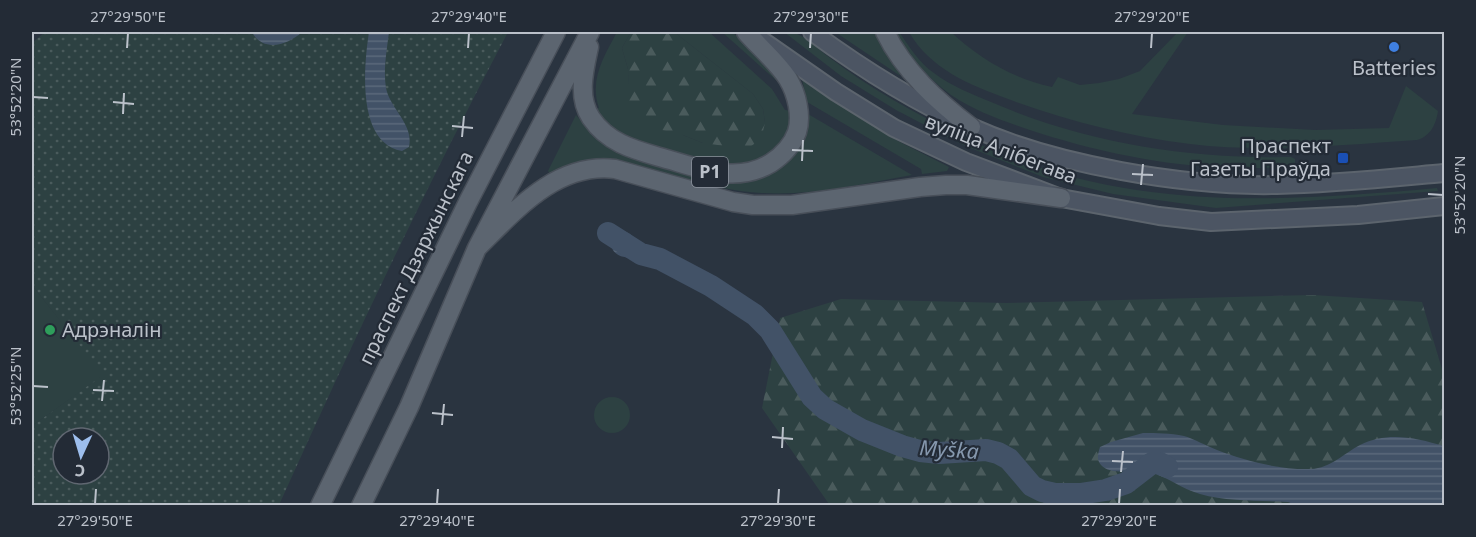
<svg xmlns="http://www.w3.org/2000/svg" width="1476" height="537" font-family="'Noto Sans',sans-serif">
<defs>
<pattern id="forest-firs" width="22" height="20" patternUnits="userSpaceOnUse" patternTransform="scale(1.5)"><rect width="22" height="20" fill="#2d4142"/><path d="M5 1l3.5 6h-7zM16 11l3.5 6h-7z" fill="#4a5b5c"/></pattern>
<pattern id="park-dots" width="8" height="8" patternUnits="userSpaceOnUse" patternTransform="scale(1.5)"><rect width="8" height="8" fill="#2d4142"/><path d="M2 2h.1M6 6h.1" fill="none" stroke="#4a5b5c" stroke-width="1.8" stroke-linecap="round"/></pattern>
<pattern id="water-rules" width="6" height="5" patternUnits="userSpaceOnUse" patternTransform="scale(1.5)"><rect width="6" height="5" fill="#425267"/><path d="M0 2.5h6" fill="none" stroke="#5b697b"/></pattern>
</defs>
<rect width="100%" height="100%" fill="#2a3440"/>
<path fill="#2d4142" d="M617,32H631L622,48L628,69L629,85L683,135L703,143L765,123L763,109L753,94L674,32H709L772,89L785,110L793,111V128L773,155L733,168L671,154L608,130L596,109L599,108C589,80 604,56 617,32Z
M722,32H732L774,69L791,102L778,82Z
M784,32C801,31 813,44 826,55C869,88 917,115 966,138C1121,212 1271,203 1437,188L1438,191L1216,208L1113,194L1043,177L963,145L896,110L841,76Z
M835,32H867L871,34L877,32L905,72L899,75Z
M893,32H899C909,46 919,63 934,73C951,86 972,94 991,102C1086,143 1189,159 1291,157L1295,159V166C1209,174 1121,159 1039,133C1009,123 978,113 951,95C927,78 910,55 893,32Z
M909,32H951C980,59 1012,78 1052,87L1058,77L1080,85L1099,83L1119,79L1140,71L1178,32H1188L1132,114L1223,125L1315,130L1389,128L1406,86L1438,111C1436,124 1431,136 1417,140C1342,145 1265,153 1190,144C1128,136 1067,121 1008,99C970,85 930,69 909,32Z
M802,79L896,140L949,167L947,171L922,174L921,169L807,102Z
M808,114L912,175C863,184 811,196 761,193C711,190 661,171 612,159C589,158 571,165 550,174L548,171L576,115L599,141L621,153L743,182C769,177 800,161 807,133C808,127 808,120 808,114Z
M32,285L104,375L32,426Z
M594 415a18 18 0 1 1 36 0a18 18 0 1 1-36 0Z"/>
<path fill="url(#forest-firs)" d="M631,32H674L753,94L763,109L765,123L761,139L747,149L703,143L683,135L649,127L637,117L629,104L628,69L622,48Z
M1313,295L1422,302L1444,376V505H833L829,504L762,408L780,318L841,299L1006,303Z"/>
<path fill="url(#park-dots)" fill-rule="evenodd" d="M45,32H508C426,187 351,345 279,505H32V426L103,375L32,285V43ZM63,438H99V474H63Z"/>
<path fill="url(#water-rules)" d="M252,32H302C288,45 263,53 252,32Z
M369,32H389C387,49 383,70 386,88C390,109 414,124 409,147L402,151C356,143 364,65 369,32Z
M609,230L614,232L622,230L630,234L640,244L654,249L661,257L659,260C653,261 649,258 644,258C630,258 613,260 610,242L605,239Z
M1143,433C1156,433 1170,433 1184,436C1195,439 1206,446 1217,450C1246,461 1280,470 1311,469C1331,468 1343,454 1360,445C1388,431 1416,438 1444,446V505L1298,506L1288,502C1259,500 1228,502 1200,494C1182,489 1168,477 1149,472C1136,469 1110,476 1101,465C1096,459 1098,454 1100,447L1111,442Z"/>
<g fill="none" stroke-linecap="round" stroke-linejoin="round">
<path stroke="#425267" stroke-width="22" d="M608,233L641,254L660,259L711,286L755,315L770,330L812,397L825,409L862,430L902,446L920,451L939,453L986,450L998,453L1009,459L1032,486L1042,491L1055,494H1080L1106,490L1126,483L1152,463H1160L1167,467"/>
<defs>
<path id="secondary" d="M812,32C861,68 915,102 971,127C1055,165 1185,187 1277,185C1333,184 1389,178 1444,173
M760,39L836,92L894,128L966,162L1061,198L1159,216L1211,222L1358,215L1444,206"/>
<path id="primary" d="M885,32C904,71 937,101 971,127
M589,47C584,70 577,97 591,118C610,146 640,151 670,160C704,170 738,183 771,163C783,155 792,146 797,132C802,116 797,94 788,79C777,62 759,47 746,32
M477,248C515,211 556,162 615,169L733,202L753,205H792L920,187L946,185H967L1061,198
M320,506L468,202L556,32
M361,506L409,407L477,248L590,32"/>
</defs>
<use href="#secondary" stroke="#5c646d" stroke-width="20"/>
<use href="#primary" stroke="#484f59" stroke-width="21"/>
<use href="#secondary" stroke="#4c5563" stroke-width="16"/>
<use href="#primary" stroke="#5c6570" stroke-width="18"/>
</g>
<path fill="none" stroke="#bbc1ca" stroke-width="2" d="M127,48L128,33M468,48L469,33M810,48L811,33M1151,48L1152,33M33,97L48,98M113,102L134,104M123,114L124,93M452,126L473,128M462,137L464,116M792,150L813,151M802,161L803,140M1132,174L1153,175M1141,185L1143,164M1428,194L1443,195M33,386L48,387M93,390L114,391M102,401L104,380M432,413L453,415M442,425L444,404M772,437L793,439M782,448L783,427M1112,461L1133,462M1121,472L1123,451M95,504L96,489M437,504L438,489M778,504L779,489M1119,504L1120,489"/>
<circle fill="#3f7fe0" stroke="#232b36" stroke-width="2" cx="1394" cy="47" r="6"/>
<rect fill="#1a4fb4" stroke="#232b36" stroke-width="2" x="1337" y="152" width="12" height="12" rx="3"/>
<circle fill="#2e9e5b" stroke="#232b36" stroke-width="2" cx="50" cy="330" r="6"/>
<g text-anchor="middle" stroke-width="4.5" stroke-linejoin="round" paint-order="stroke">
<rect fill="#232b36" stroke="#8d949e" stroke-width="1.5" x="692" y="157" width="36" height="30" rx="4.5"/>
<g font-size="18" font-weight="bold" fill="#bbc1ca">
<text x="710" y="178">Р1</text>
</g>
<g font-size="20" fill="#bbc1ca" stroke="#232b36">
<text x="1394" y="75">Batteries</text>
<text x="1331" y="153" text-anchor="end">Праспект<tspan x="1331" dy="23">Газеты Праўда</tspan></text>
<text x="62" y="337" text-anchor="start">Адрэналін</text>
</g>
<g font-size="20" fill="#bbc1ca" stroke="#232b36">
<text transform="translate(1001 149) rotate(21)" y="7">вуліца Алібегава</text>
<text transform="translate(416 258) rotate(-64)" y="7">праспект Дзяржынскага</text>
</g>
<g font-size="21" font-style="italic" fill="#8698ae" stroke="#232b36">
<text transform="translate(949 450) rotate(4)" y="7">Муška</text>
</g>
</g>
<rect width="1476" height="537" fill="none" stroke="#232b36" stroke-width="66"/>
<g transform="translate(81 456) rotate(184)"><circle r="28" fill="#232b36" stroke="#606771" stroke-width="1.5"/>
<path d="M0-4.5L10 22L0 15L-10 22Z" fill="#9dbeed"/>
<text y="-9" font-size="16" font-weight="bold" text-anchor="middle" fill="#bbc1ca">С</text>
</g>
<rect x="33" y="33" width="1410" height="471" fill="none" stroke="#bbc1ca" stroke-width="2"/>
<g font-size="15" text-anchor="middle" fill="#bbc1ca">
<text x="128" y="22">27°29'50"E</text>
<text x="469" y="22">27°29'40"E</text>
<text x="811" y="22">27°29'30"E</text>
<text x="1152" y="22">27°29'20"E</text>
<text transform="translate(16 97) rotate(-90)" y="5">53°52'20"N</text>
<text transform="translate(1460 195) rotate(-90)" y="5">53°52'20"N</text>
<text transform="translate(16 386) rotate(-90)" y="5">53°52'25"N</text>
<text x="95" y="526">27°29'50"E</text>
<text x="437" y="526">27°29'40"E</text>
<text x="778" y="526">27°29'30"E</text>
<text x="1119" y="526">27°29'20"E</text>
</g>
</svg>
